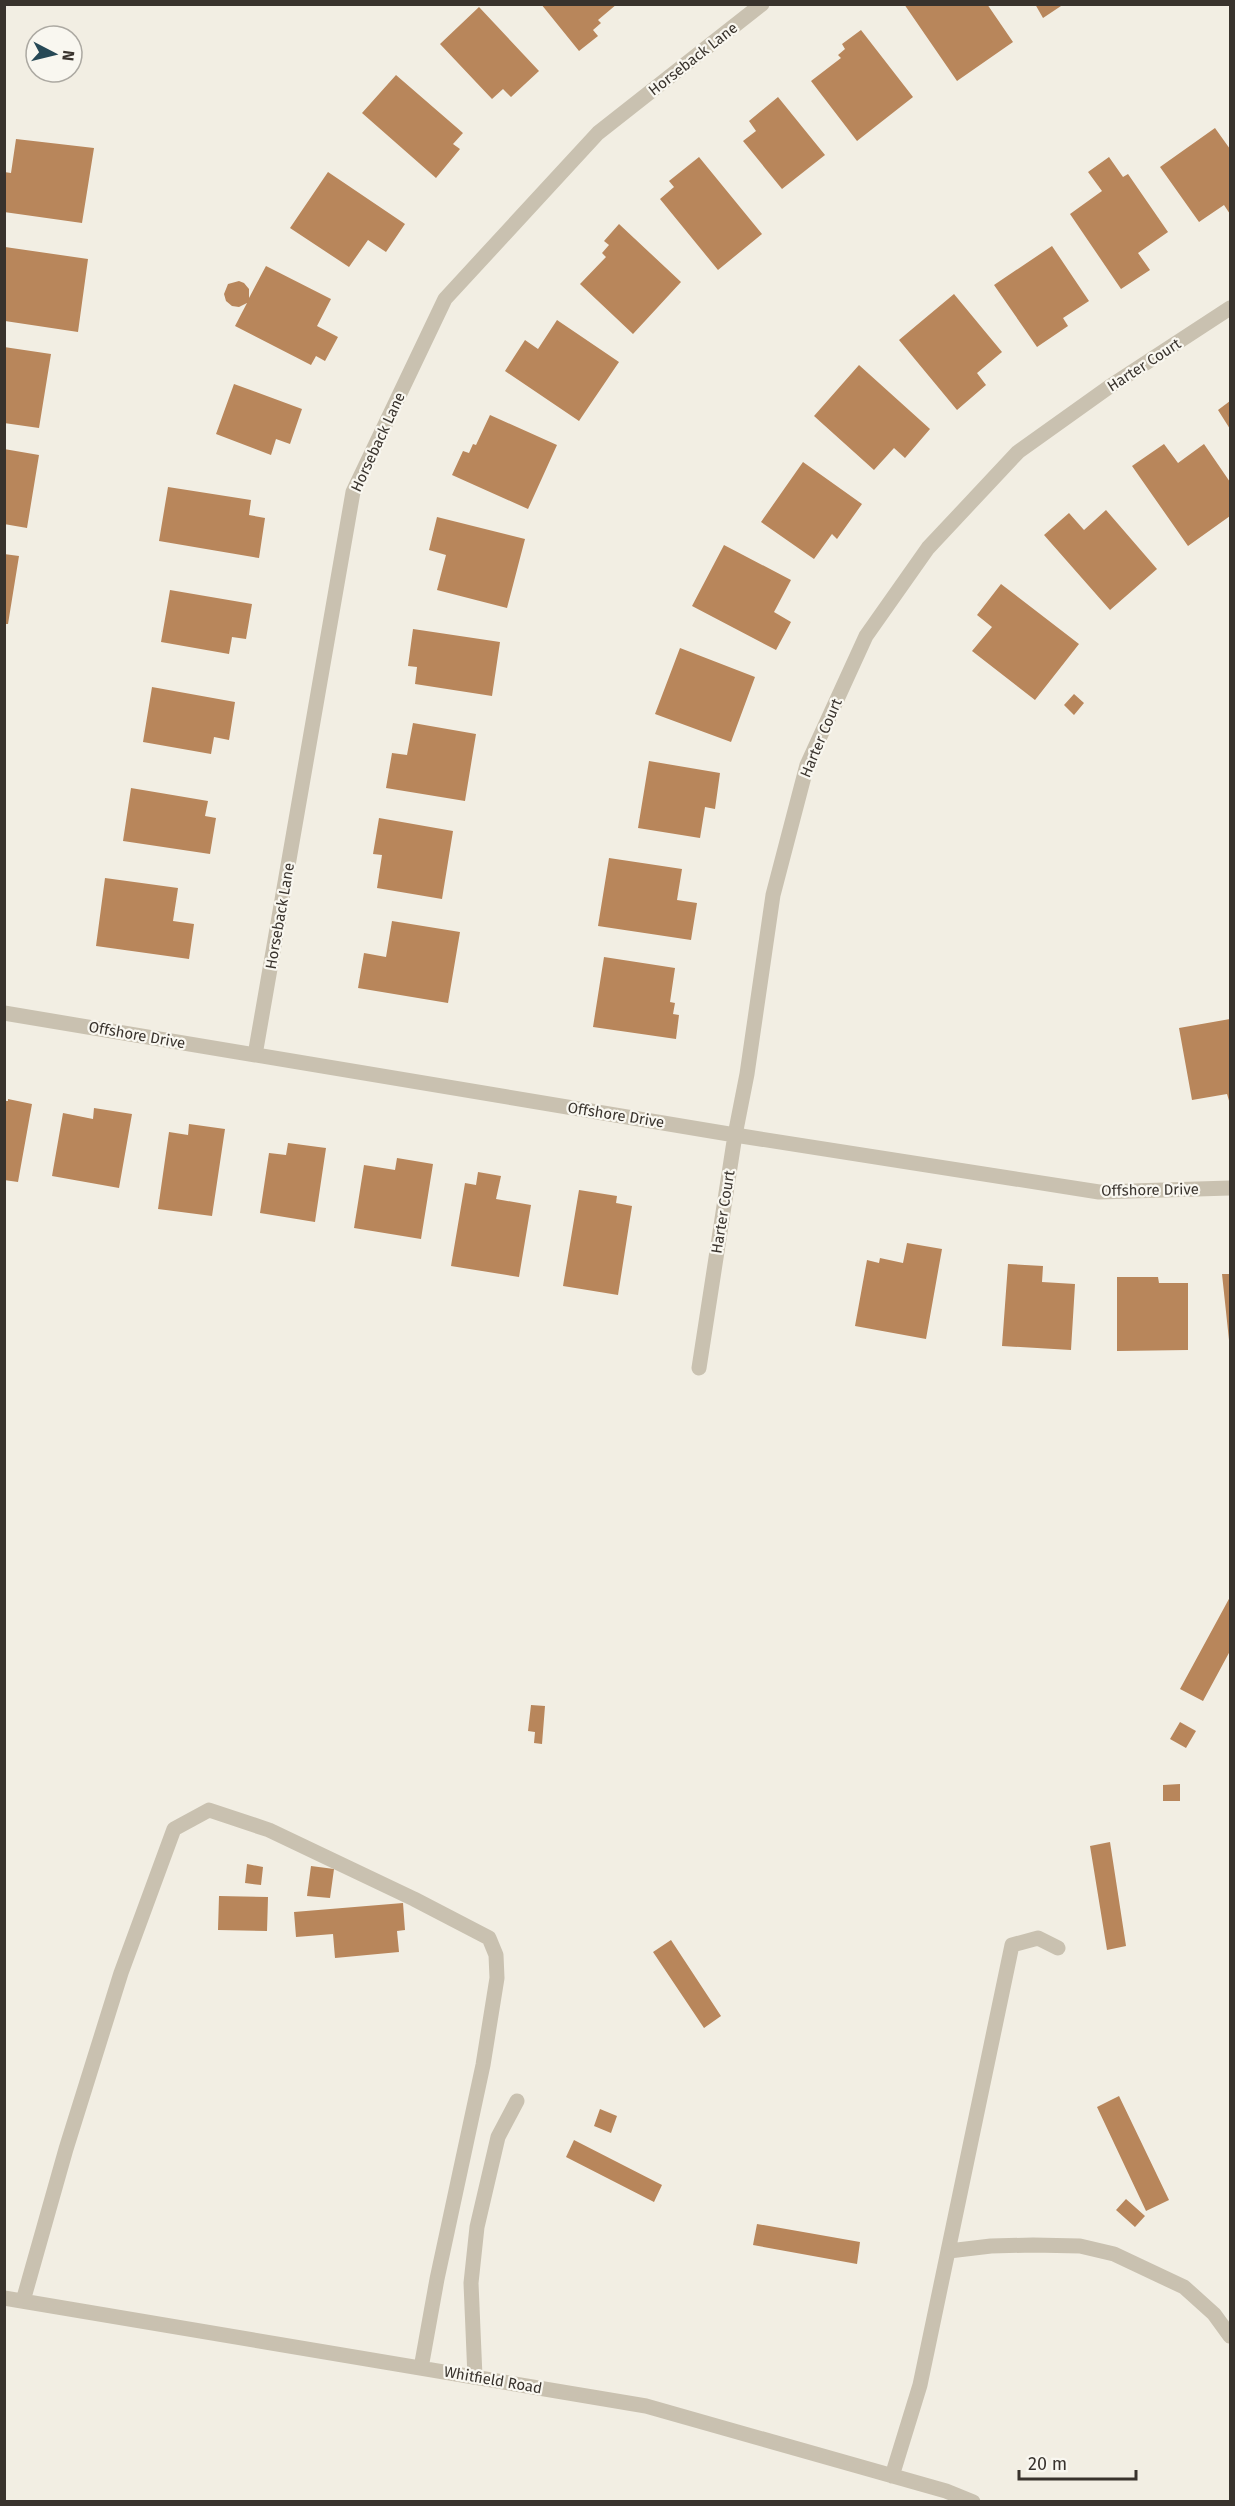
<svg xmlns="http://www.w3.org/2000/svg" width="1235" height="2506" font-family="'Fira Sans',sans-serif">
<rect width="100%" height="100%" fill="#f2eee3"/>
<path fill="#b8865b" d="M541,4H617L598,20L601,23L593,30L598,36L579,51Z
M904,4H987L1013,42L957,81Z
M1035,4H1064L1043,18Z
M479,7L539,71L511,97L503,89L492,99L440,44Z
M861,30L913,97L857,141L811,81L841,58L838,55L845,49L842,44Z
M396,75L463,133L453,144L460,149L436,178L362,113Z
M778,97L825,155L782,189L743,141L756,131L749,121Z
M1215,128L1230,149V214L1224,205L1199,222L1160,167Z
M16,139L94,148L82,223L4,212V172L11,173Z
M699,157L762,234L718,270L660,199L674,187L669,181Z
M1109,157L1123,177L1128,174L1168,232L1138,253L1150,270L1121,289L1070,214L1102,191L1088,172Z
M328,172L405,224L386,252L368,240L349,267L290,228Z
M619,224L681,282L633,334L580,284L606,257L602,253L609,245L604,241Z
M1052,246L1089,301L1063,318L1068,326L1037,347L994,285Z
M5,247L88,259L78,332L5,321Z
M266,266L331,299L317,326L338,337L325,361L316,356L311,365L235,326L247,303L239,307L232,306L226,301L224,294L228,284L239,281L244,283L249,289V298Z
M954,294L1002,352L977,373L986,385L957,410L899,340Z
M557,320L619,362L579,421L505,371L525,340L538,349Z
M4,347L51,354L39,428L4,423Z
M859,365L930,429L905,458L894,448L874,470L814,416Z
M234,384L302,409L290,444L276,439L271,455L216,434Z
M1230,401V429L1218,410Z
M490,415L557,445L528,509L452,475L463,451L469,453L473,444L476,445Z
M1164,444L1178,463L1204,444L1230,482V516L1188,546L1132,466Z
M4,449L39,455L27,528L4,524Z
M803,462L862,504L837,539L832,534L814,559L761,522Z
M168,487L251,500L249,515L265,518L259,558L159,541Z
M1106,510L1157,569L1110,610L1044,535L1069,513L1084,530Z
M437,517L525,539L507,608L437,590L446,555L429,550Z
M724,545L791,580L774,612L791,622L776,650L692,606Z
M4,554L19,556L8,624H4Z
M1001,584L1079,644L1035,700L972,651L992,627L977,615Z
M170,590L252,604L246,639L232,637L229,654L161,642Z
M413,629L500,642L492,696L415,684L417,667L408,666Z
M680,648L755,677L731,742L655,714Z
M152,687L235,702L229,740L214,737L211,754L143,742Z
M1074,694L1084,703L1074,715L1064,705Z
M413,723L476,734L465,801L386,788L392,753L407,755Z
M649,761L720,773L715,809L705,807L700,838L638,828Z
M131,788L208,801L205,816L216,818L210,854L123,841Z
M379,818L453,831L442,899L377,888L382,855L373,854Z
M609,858L682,869L677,900L697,903L691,940L598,926Z
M105,878L178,888L173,921L194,924L189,959L96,946Z
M392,921L460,932L448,1003L358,988L364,953L386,957Z
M604,957L675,968L670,1002L675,1003L673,1014L679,1015L676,1039L593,1027Z
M1230,1019V1104L1227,1094L1192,1100L1179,1028Z
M8,1099L32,1104L18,1182L4,1180V1101H8Z
M94,1108L132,1114L119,1188L52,1176L63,1113L93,1119Z
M189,1124L225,1129L212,1216L158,1209L169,1132L188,1135Z
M288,1143L326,1148L315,1222L260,1213L269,1153L286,1155Z
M397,1158L433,1164L421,1239L354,1228L364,1165L395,1170Z
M478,1172L501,1176L496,1199L531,1205L519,1277L451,1266L465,1183L476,1185Z
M579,1190L617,1196L616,1203L632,1206L618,1295L563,1286Z
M907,1243L942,1249L926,1339L855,1326L867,1260L879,1263L880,1258L903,1263Z
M1008,1264L1043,1266L1042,1282L1075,1284L1071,1350L1002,1346Z
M1222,1274H1230V1340H1229Z
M1117,1277H1158L1159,1283H1188V1350L1117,1351Z
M1230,1597V1651L1203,1701L1180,1689Z
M531,1705L545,1706L542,1744L534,1743L535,1732L528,1731Z
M1180,1722L1196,1731L1186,1748L1170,1739Z
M1180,1784V1801H1163V1785Z
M1110,1842L1126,1946L1107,1950L1090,1846Z
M247,1864L263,1867L261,1885L245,1883Z
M311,1866L334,1869L330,1898L307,1896Z
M219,1896L268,1897L267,1931L218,1930Z
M403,1903L405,1930L397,1931L399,1952L335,1958L333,1934L296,1937L294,1912Z
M671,1940L721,2016L704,2028L653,1952Z
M1119,2096L1169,2200L1146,2211L1097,2107Z
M600,2109L617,2116L611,2133L594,2126Z
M574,2140L662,2185L654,2202L566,2157Z
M1126,2199L1145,2216L1135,2227L1116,2210Z
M757,2224L860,2242L857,2264L753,2245Z"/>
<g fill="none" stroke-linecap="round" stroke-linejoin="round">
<path stroke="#c9c1b0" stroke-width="15" d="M4,1013L735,1135L1099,1192L1230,1188
M255,1055L353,492L445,299L598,133L762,4
M699,1368L735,1135L747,1074L773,895L807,765L866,636L928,548L1018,452L1109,387L1230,308
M949,2251L991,2246L1033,2245L1080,2246L1114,2254L1184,2287L1214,2314L1230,2336
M4,2298L646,2406L946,2491L973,2502
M23,2301L66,2149L121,1973L174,1829L209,1810L269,1830L414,1899L489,1938L496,1955L497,1978L483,2065L437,2279L421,2368
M475,2377L471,2283L477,2227L498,2137L517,2101
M892,2476L920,2385L1012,1945L1038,1938L1058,1948"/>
</g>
<g text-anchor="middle" stroke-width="4.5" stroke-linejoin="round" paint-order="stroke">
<g font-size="15" fill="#39332d" stroke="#f9f7f0">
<text transform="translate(693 59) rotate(-38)" y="5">Horseback Lane</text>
<text transform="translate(1144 365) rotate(-33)" y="5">Harter Court</text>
<text transform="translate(378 442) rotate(-65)" y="5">Horseback Lane</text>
<text transform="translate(821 738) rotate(-67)" y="5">Harter Court</text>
<text transform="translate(280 916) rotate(-80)" y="5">Horseback Lane</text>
<text transform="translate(137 1035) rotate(10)" y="5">Offshore Drive</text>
<text transform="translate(616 1115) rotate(9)" y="5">Offshore Drive</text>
<text transform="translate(1150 1190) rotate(-1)" y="5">Offshore Drive</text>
<text transform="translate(723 1212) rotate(-81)" y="5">Harter Court</text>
<text transform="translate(493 2380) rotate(10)" y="5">Whitfield Road</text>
</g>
</g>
<rect width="1235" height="2506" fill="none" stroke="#39332d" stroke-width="12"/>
<g transform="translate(54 54) rotate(97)"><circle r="28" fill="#f9f7f0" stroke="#aca9a2" stroke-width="1.5"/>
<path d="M0-4.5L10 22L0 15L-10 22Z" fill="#274956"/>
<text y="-9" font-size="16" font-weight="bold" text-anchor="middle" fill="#39332d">N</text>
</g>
<path d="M1019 2470v9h117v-9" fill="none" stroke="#39332d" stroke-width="3"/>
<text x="1028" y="2470" font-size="18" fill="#39332d" stroke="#f9f7f0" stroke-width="4.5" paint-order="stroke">20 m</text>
</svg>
